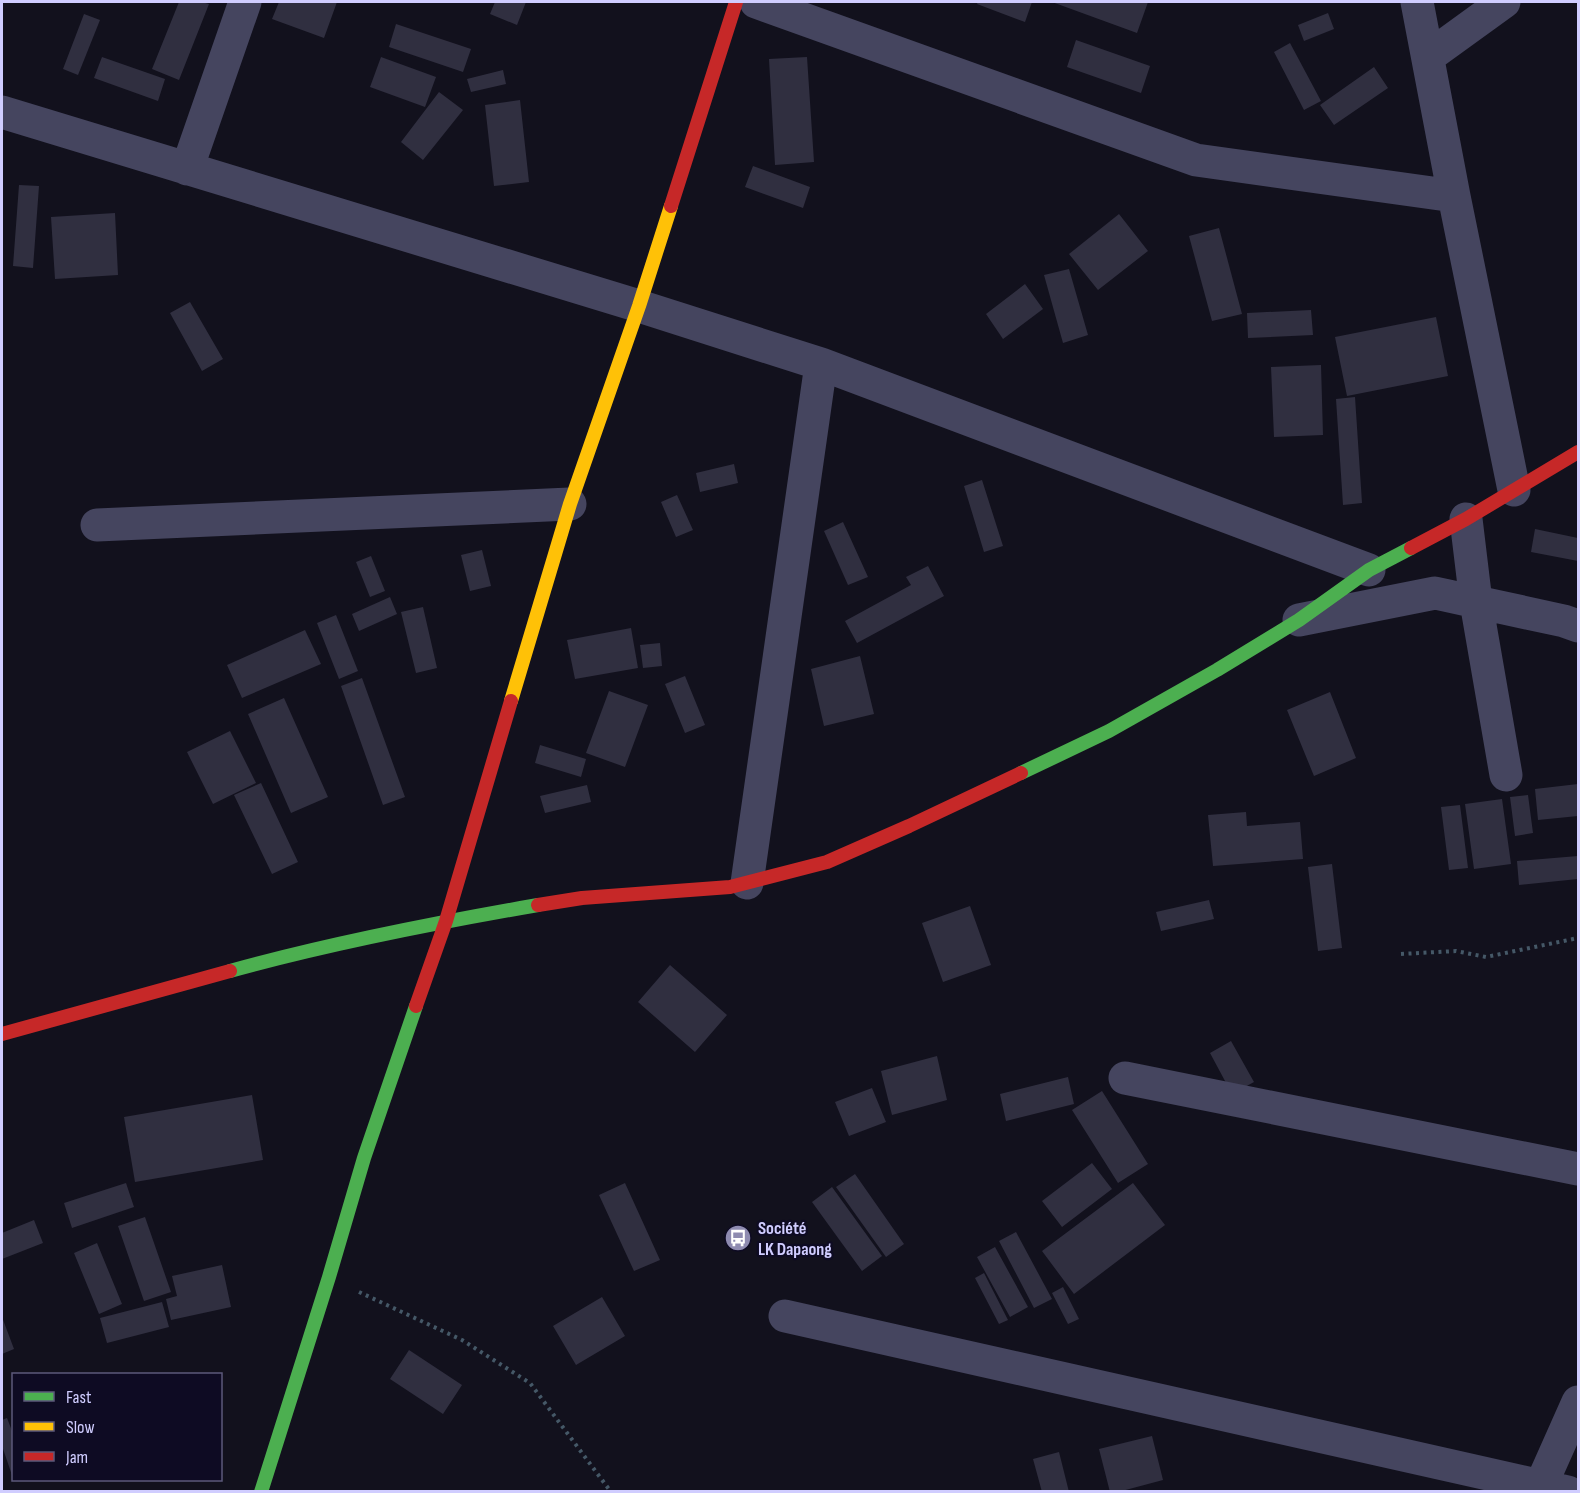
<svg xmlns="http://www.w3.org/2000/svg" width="1580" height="1493" font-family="'Sofia Sans Condensed',sans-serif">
<rect width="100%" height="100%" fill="#12111d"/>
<path fill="#302f40" d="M179,2H202L209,4L179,80L152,69Z
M279,2H337L324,38L272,19Z
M495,2H526L517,25L490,14Z
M978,2H1032L1025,22L977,4Z
M1052,2H1148L1137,33Z
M1328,13L1334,29L1304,41L1298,25Z
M84,14L100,20L78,75L63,69Z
M396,24L471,49L463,72L389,47Z
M1076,40L1150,66L1141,93L1067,67Z
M1290,43L1321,101L1304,110L1274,52Z
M102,57L165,79L158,101L94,78Z
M381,57L436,77L425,107L370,87Z
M807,57L814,162L775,165L769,59Z
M1374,67L1388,88L1334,125L1320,105Z
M503,70L506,84L471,92L467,79Z
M439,92L463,110L423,160L401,142Z
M520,100L529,182L494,186L485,105Z
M753,166L810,187L803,208L745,187Z
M19,185L39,186L33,268L13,266Z
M115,213L118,275L55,279L51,217Z
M1119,214L1148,251L1098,290L1069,254Z
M1219,228L1242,314L1212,321L1189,236Z
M1069,269L1088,335L1063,343L1044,275Z
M1025,284L1043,309L1003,339L986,314Z
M190,302L223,359L202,371L170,313Z
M1311,310L1313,335L1248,338L1247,313Z
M1436,317L1448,376L1347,396L1335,337Z
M1321,365L1323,435L1274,437L1271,367Z
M1355,397L1362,503L1343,505L1336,399Z
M734,464L738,483L700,492L696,473Z
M982,480L1003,546L984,552L964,486Z
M677,495L693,530L676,537L661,502Z
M843,522L868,577L848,585L824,531Z
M1535,529L1578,538V561L1531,552Z
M482,550L491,586L470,591L461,555Z
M371,556L385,591L370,597L356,562Z
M928,566L944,596L857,643L845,621L911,585L906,577Z
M390,597L397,614L359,631L352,614Z
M423,607L437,668L416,673L401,612Z
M336,615L358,671L339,679L317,623Z
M631,628L638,668L575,679L567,640Z
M305,630L321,664L242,698L227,665Z
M660,643L662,666L643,668L640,645Z
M860,656L874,714L824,726L811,669Z
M685,676L705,725L685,733L665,684Z
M362,678L405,797L383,805L341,686Z
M609,691L648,705L625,767L586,753Z
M1330,692L1356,758L1314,776L1287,710Z
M284,698L328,797L291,813L248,714Z
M230,731L256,783L213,804L187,752Z
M540,745L586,759L581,777L535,763Z
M261,783L298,862L272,874L234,795Z
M1578,784V816L1538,820L1535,789Z
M587,785L591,802L545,813L540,796Z
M1528,795L1533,833L1515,836L1510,797Z
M1502,799L1511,864L1474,869L1465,804Z
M1460,805L1468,868L1449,870L1441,807Z
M1246,812L1247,826L1300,822L1303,859L1213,866L1208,815Z
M1578,856V879L1519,885L1517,861Z
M1332,864L1342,948L1318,951L1308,867Z
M1209,900L1214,919L1161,931L1156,912Z
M970,906L991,965L943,982L922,923Z
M670,965L727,1015L695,1052L638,1002Z
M1231,1041L1254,1082L1232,1094L1210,1053Z
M937,1056L947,1100L892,1115L881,1071Z
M1068,1077L1074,1104L1006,1121L1000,1094Z
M872,1088L886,1122L849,1136L835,1102Z
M1102,1091L1148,1164L1118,1183L1072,1110Z
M252,1095L263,1160L135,1182L124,1117Z
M1092,1163L1112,1189L1062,1227L1042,1201Z
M855,1174L904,1244L886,1257L836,1187Z
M126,1183L134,1207L72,1228L64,1203Z
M625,1183L660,1260L634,1271L599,1195Z
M1133,1183L1165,1225L1074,1294L1042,1251Z
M832,1187L882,1256L862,1271L812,1202Z
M145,1217L171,1292L144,1301L118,1226Z
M34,1220L43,1243L2,1259V1233Z
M1016,1232L1052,1299L1034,1308L999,1241Z
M97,1243L122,1304L99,1314L74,1253Z
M995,1247L1028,1307L1010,1317L977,1257Z
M222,1265L231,1307L171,1320L166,1299L177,1296L172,1276Z
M984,1273L1008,1320L999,1324L975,1278Z
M1063,1287L1079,1319L1068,1324L1052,1293Z
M602,1297L625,1336L576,1365L553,1326Z
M162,1302L169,1327L107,1343L100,1318Z
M2,1317L14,1349L2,1354Z
M409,1350L462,1385L443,1414L390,1379Z
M7,1418L14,1436L13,1478L2,1446V1420Z
M1152,1436L1163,1480L1118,1492H1110L1099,1449Z
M1059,1452L1069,1492H1042L1033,1459Z"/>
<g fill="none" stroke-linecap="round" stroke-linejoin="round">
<path stroke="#455867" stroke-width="4" stroke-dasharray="3 4.5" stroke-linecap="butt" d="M1401,954L1456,951L1486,957L1578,938
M359,1292L462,1340L530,1383L611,1492"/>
<path stroke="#45455f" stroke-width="33" d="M756,2L1196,160L1454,196
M1417,2L1454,196L1514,490
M1428,57L1504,2
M2,112L639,306L821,364L1369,570
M187,169L245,2
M1466,519L1476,602L1506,775
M97,525L570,504
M1299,620L1435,593L1564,621L1578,626
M747,883L821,364
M1125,1078L1578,1169
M785,1316L1568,1492
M1538,1492L1578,1402"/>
<path stroke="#4caf50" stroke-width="14" d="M1021,773L1109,731L1217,670L1299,620L1369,570L1411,548
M230,971C331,943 434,923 538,905
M261,1492L329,1277L364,1158L416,1006"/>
<path stroke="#ffc107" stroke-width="14" d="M511,701L570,504L639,306L671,206"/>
<path stroke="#c62828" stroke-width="14" d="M671,206L736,2
M1411,548L1466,519L1578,452
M538,905L582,898L730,887L827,862L909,826L1021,773
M416,1006L446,921L511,701
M2,1034L230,971"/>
</g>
<defs>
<symbol id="bus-disc" viewBox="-11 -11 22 22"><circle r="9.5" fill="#8e8bb0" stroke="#0e0b23"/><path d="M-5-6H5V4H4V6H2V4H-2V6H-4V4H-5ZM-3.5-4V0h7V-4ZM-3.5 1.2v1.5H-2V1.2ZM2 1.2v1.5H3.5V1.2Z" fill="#fff"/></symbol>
</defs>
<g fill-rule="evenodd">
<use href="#bus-disc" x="723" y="1223" width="30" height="30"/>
</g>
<g text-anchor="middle" stroke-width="4.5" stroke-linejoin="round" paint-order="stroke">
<g font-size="18" font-weight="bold" fill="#d0cdff" stroke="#0e0b23" text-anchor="start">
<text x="758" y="1234">Société<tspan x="758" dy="21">LK Dapaong</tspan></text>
</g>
</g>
<rect width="1580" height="1493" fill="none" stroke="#d0cdff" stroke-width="6"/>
<rect x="12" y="1373" width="210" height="108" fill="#0e0b23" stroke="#5c597b" stroke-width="1.5"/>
<rect x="24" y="1392" width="30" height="9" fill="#4caf50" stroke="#5c597b" stroke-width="1.5"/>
<text x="66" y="1403" font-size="18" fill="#d0cdff">Fast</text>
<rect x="24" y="1422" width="30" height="9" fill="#ffc107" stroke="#5c597b" stroke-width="1.5"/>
<text x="66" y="1433" font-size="18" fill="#d0cdff">Slow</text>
<rect x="24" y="1452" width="30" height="9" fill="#c62828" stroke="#5c597b" stroke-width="1.5"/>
<text x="66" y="1463" font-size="18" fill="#d0cdff">Jam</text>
</svg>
